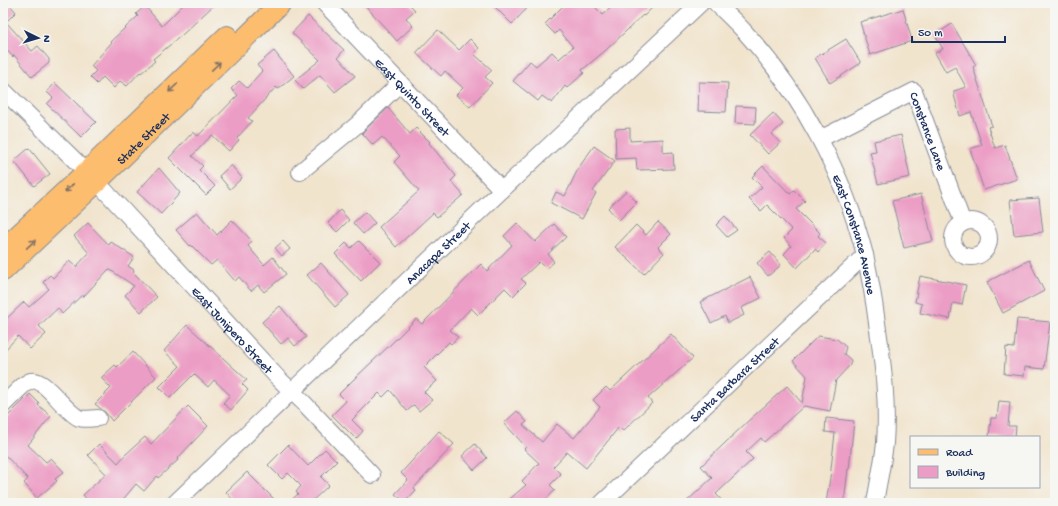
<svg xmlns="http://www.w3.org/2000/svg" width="1058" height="506" font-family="'Gochi Hand',sans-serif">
<rect width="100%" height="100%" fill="#f6f6f2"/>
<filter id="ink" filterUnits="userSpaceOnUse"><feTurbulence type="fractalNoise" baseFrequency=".025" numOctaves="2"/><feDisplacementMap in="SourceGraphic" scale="8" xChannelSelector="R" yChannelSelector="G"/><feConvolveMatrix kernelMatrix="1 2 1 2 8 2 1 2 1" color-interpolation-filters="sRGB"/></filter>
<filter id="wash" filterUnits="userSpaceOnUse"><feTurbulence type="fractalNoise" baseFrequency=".012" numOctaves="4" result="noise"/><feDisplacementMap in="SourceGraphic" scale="16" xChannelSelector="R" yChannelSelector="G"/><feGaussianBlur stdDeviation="0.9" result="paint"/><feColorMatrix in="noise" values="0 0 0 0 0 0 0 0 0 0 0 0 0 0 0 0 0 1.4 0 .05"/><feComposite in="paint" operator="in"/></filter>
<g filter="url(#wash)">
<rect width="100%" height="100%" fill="#f1e4cd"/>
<g id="blocks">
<path fill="#ec9dc5" d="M3,3H8L16,12L6,22L32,51L38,46L49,59V63L32,77L14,55L13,57L3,46Z
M185,3H216L182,35L153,59L155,61L141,73L140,72L127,86L120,81L114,88L103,77L97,84L90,77L96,71L91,66L112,42L111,41L138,16L136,14L145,6L162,26Z
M363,3H408L415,10L406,18L413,26L397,41Z
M491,3H532L512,24Z
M566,3H591L603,15L616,3H657L644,16L643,15L606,50L582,70L584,73L567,88L565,86L552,103L542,96L538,101L513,81L530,61L536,66L552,52L559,59L573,47L559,30L555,34L545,24Z
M903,9L912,41L870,55L860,22Z
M308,16L344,50L338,57L355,76L335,92L320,75L303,89L295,80L320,60L292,33Z
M952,24L976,65L973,67L992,126L988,127L995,148L1005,145L1017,179L984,190L970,149L982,145L971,112L960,116L954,95V91L966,87L955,67L946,72L935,53L943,49L935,35Z
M438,30L459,50L470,39L479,48L474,54L492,70L485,77L492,83L470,107L456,95L463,88L445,71L441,76L416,53Z
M846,39L861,63L830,83L815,58Z
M274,51L294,76L278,89L276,87L248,118L252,121L237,138L239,140L229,151L212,135L192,156L203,166L199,170L215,186L206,195L169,158L193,132L198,136L238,95L231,89L239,81L247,88L262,71L257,65Z
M699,82L728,83L726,112L698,111Z
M55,83L96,122L81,137L47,104L53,98L47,92Z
M736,106L756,107L755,124L735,123Z
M388,108L410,134L416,128L430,142L429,143L456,176L451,181L463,195L437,217L433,213L396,247L379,227L419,191L394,162L400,156L382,137L373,145L362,133Z
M773,113L783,124L772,134L780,143L768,154L750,135Z
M630,128V141L663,139V153L673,152L674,169L637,170L636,158L616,159L615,129Z
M901,135L910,177L878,184L870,152L876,151L874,141Z
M594,146L615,161L593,191L596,193L582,219L551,203L556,192L565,196L577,171V170Z
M29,148L50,174L34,186L14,161Z
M231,165L242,178L230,189L219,176Z
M763,166L790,194L794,190L805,201L796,209L820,233L818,236L826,243L818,252L815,249L797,268L784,254L791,246L784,238L792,230L767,205L761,211L749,199L762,187L752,177Z
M159,168L180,193L161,214L137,192Z
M626,191L637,202L619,220L608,208Z
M921,194L933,241L904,248L892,201Z
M1039,198L1043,232L1014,235L1010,200Z
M340,210L349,220L337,232L328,223Z
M197,212L217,235L232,220L252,241L248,246L264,265L273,257L286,274L264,292L258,285L251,291L239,277L235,281L217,260L211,265L191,245L190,246L176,230Z
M365,212L375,223L363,234L353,223Z
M725,216L737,230L727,237L716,225Z
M658,222L671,234L658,247L664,253L644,274L615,247L636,225L646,235Z
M88,223L109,245L111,242L134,257L128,266L134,270L133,272L157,297L141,312L125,295L134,286L109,269L83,297L82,295L62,314L58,308L39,326L46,334L30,349L18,336L3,352V322L24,302L29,307L49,289L43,282L50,275L53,278L69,261L76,267L89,253L74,236Z
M517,223L535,242L554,224L566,237L548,254L554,262L546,269L539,262L521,279L526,283L513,296L505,288L478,315L471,308L450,330L458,337L451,344L449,342L424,367L437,381L424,392L432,400L419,411L414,405L407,411L390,390L383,397L379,393L352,420L363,431L356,439L332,415L346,401L339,394L354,379L390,345L416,319L422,324L481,264L487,271L512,245L504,236Z
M283,241L290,249L282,256L275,248Z
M359,241L380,262L361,281L335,254L346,243L351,248Z
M770,252L781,265L768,276L757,263Z
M1029,260L1044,291L1003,313L987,282Z
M321,263L349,295L335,307L307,275Z
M920,276L966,285L962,305L953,303L950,319L920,313L922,304L915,302Z
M750,277L761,298L741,308L744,315L728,323L725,316L711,323L700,302Z
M280,306L306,337L295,346L288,338L281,344L262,322Z
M1017,319L1050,322L1044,369L1025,367L1024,376L1004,374L1006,347L1014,348Z
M187,325L247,380L242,384L248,390L231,410L223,403L230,395L214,380L208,387L194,374L170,398L159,387L180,366L164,351Z
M671,334L693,358L648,398L652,403L623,431L619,427L586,468L567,452L553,467L561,474L550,485L555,490L543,503H505L526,485L522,481L539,463L524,449L526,447L504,423L517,411L527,422L523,425L542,442L557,424L574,438L600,407L593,400L606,387L610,391Z
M818,336L837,339L846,347L844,354L851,360L850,365L836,380L830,411L804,406L764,442L761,438L746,452L753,459L716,494L724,503H685L712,478L701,466L747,422L787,386L802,403L807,376L793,361Z
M133,352L156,377L112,421L106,413L95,404L111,388L101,378L115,365L117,367Z
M30,394L39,403L38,405L51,416L28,445L46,462L51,458L64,472L55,479L57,481L37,498L24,483L28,479L3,453V421Z
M999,401L1010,402L1008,426H1016L1015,437H989L991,418H997Z
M188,406L208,426L177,459L178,460L158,478L157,476L144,491L136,484L120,503H90L83,495L106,474L88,455L99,444L118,463L125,455L145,437L151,444Z
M826,418L854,421L849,469H848L844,503H826L830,478L835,433L825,432Z
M439,431L454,444L414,488L416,490L405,502L395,494L408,480L401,473Z
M475,444L487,458L474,470L462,456Z
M288,445L308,466L325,449L337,461L321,477L329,485L310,503H288L298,494L296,492L301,486L288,473L282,479L268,465Z
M247,472L278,503H236L226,492Z"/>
</g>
</g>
<g filter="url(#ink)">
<use href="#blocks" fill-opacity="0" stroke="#868a96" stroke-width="1"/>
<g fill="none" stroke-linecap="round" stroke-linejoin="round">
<defs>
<g id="minor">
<path id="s1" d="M324,3L502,190"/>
<path id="s2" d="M716,3C725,12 735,21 744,31C800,92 844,174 865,255C870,277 874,300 877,323C883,363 888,403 885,443C883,463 878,483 875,503"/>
<path id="s3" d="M3,90L97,182L278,378L304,403L372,475"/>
<path id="s4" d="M820,139L914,91L963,223"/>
<path d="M300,172L358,124L400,83"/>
<circle cx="971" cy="239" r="18"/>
<path d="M3,405C9,400 24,382 31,381C44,377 65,412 79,418C85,420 92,418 98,418"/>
<path id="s5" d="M175,503L502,190L701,3"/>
<path id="s6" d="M602,503L865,255"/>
</g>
<g id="major">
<path d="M3,249L86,172L227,36"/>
<path id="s7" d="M3,271L97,182L281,3"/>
</g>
</defs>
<use href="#minor" stroke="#868a96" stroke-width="18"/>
<use href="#major" stroke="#868a96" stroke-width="22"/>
<use href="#minor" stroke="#fff" stroke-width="16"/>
<use href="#major" stroke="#fcbd6e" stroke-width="20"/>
</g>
<defs><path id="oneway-shaft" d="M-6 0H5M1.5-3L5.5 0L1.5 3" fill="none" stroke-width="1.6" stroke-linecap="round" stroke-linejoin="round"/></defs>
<g stroke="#806f65">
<use href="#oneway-shaft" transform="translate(216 66) rotate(-44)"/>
<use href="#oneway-shaft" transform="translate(173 88) rotate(136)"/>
<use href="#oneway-shaft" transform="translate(69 188) rotate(137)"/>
<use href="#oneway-shaft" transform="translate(31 244) rotate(-43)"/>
</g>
</g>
<g text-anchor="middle" stroke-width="4" stroke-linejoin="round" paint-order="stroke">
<g font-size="13" fill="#1b2f5e" stroke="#f6f6f2">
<text dy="5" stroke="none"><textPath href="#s1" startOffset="129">East Quinto Street</textPath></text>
<text dy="5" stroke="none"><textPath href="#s4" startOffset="148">Constance Lane</textPath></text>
<text dy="5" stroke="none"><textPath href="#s7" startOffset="193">State Street</textPath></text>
<text dy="5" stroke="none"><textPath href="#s2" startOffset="274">East Constance Avenue</textPath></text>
<text dy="5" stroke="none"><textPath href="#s5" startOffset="363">Anacapa Street</textPath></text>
<text dy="5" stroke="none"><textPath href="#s3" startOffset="332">East Junipero Street</textPath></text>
<text dy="5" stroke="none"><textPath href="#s6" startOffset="181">Santa Barbara Street</textPath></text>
</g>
</g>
<rect width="1058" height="506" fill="none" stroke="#f6f6f2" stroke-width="16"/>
<rect x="910" y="436" width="130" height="52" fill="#f6f6f2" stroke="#9ea6b7"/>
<rect x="918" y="449" width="20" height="6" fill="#fcbd6e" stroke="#9ea6b7"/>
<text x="946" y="456" font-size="12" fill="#1b2f5e">Road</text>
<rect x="918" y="466" width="20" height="12" fill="#ec9dc5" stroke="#9ea6b7"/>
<text x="946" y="476" font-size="12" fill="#1b2f5e">Building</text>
<g transform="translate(38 38) rotate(95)" stroke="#f6f6f2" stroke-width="3" paint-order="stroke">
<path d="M0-3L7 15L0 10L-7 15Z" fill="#1b2f5e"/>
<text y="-6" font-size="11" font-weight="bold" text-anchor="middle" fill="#1b2f5e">N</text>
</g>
<path d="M912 36v6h93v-6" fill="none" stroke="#1b2f5e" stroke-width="2"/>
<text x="918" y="36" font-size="12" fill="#1b2f5e" stroke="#f6f6f2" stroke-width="3" paint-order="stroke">50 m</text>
</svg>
